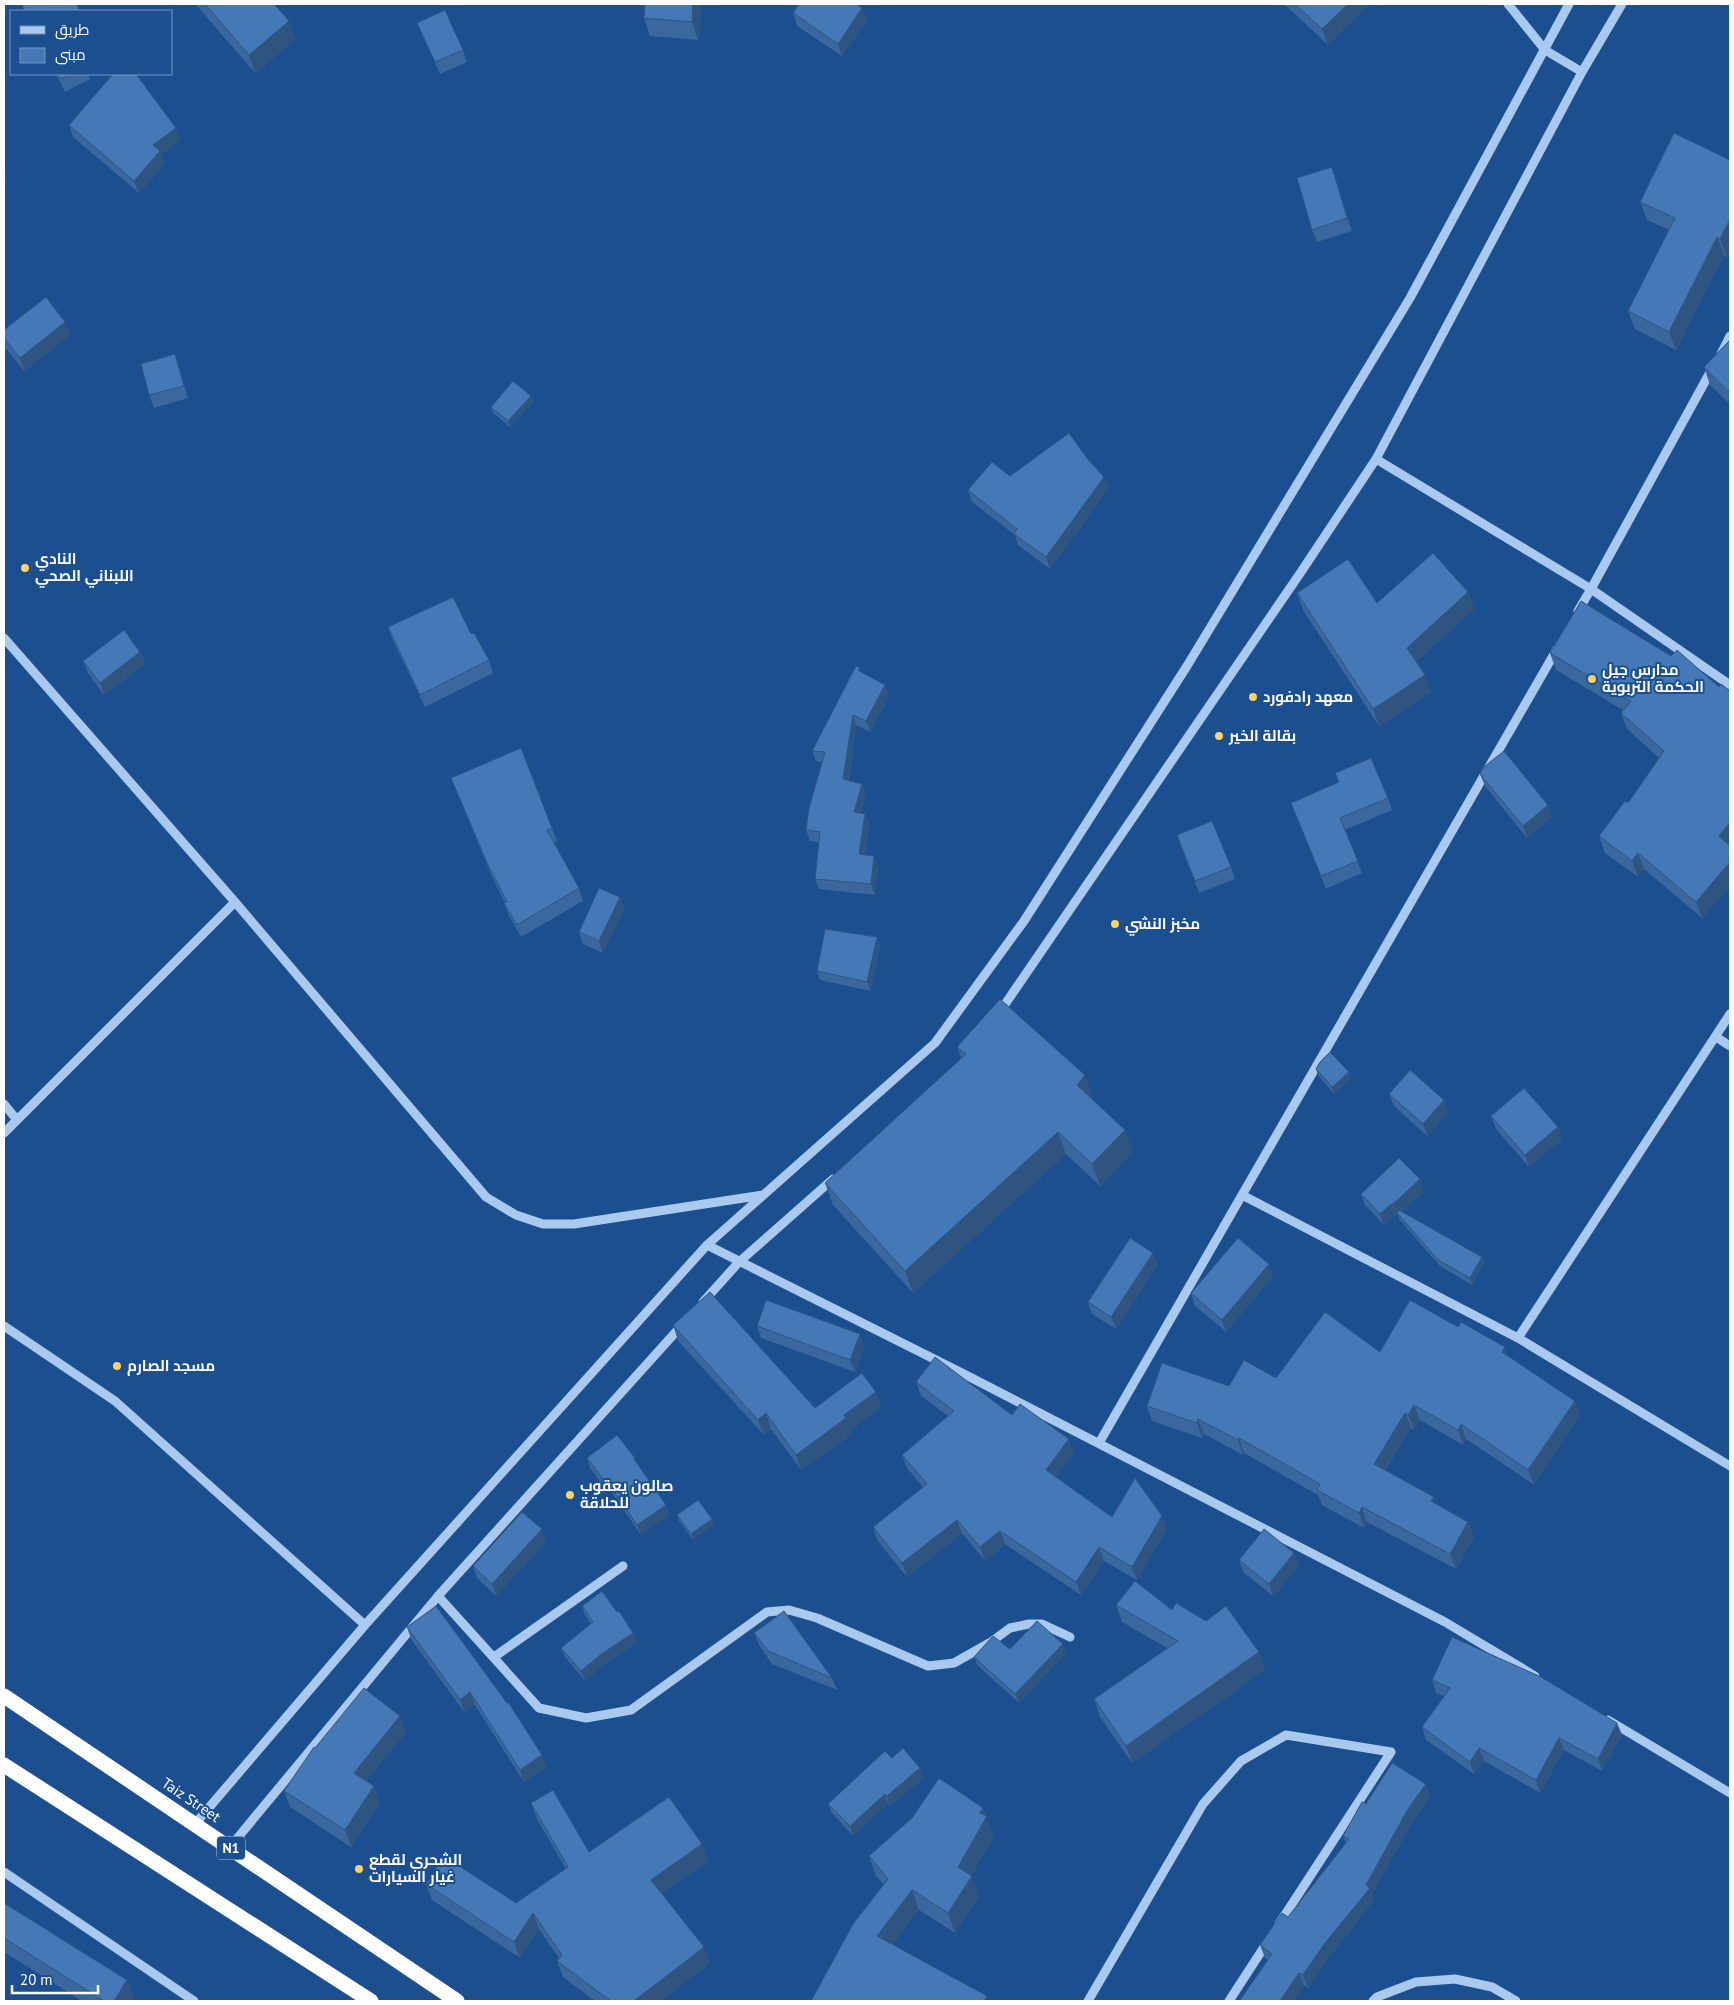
<svg xmlns="http://www.w3.org/2000/svg" width="1734" height="2005" font-family="'PT Sans',Cairo,sans-serif">
<rect width="100%" height="100%" fill="#1b4f8f"/>
<g fill="none" stroke-linecap="round" stroke-linejoin="round">
<path stroke="#a9c9ee" stroke-width="9" d="M1508,4L1545,50L1582,72
M1721,354L1730,336
M1713,367L1591,589L1730,685
M1376,459L1591,589L1578,611
M4,638L235,902L486,1197L516,1215L543,1224H574L763,1195
M999,1013L1301,572L1376,459L1582,72L1622,4
M1716,1037L1730,1046
M4,1104L17,1120
M4,1133L235,902
M1242,1195L1518,1338L1730,1014
M707,1245L962,1373L1445,1622L1535,1676
M703,1302L739,1262L833,1179
M4,1326L115,1401L365,1625
M1518,1338L1730,1466
M1099,1443L1557,649
M438,1596L539,1708L586,1718L631,1710L767,1612L789,1610L817,1618L928,1666L954,1663L991,1642L1010,1628L1029,1624H1042L1070,1637
M494,1657L623,1566
M1608,1720L1730,1793
M195,1824L365,1625L707,1245L935,1043L1024,921L1187,666L1410,298L1569,4
M230,1847L438,1596L683,1324
M4,1872L194,2001
M1088,2001L1203,1804L1241,1761L1286,1735L1391,1752L1279,1924
M1229,2001L1268,1941
M1373,2001L1377,1997L1416,1982L1455,1979L1492,1987L1516,2001"/>
<path stroke="#fff" stroke-width="15" d="M4,1696L457,2001
M4,1765L371,2001"/>
</g>
<path fill="#3a679d" d="M197,4H274L296,39L255,73L197,6Z
M645,4H702L698,40L650,36L644,18Z
M1284,4H1370L1328,45Z
M862,8L867,20L842,56L797,26L793,13Z
M417,23L463,50L467,62L440,74L422,35Z
M56,74H88L90,79L65,92Z
M69,125L176,128L180,140L161,154L165,163L139,193L73,137Z
M1730,160V251L1727,258L1724,255L1676,350L1635,329L1628,311L1669,230L1647,220L1640,202Z
M1332,167L1352,231L1317,242L1312,230Z
M65,322L70,335L24,371L4,346V330Z
M1730,340V404L1710,385L1704,367Z
M179,366L188,398L154,408L149,395Z
M531,396L533,402L510,427L493,413L491,407Z
M1010,476L1109,488L1050,569L1018,545L1015,535L972,502L968,490Z
M1468,592L1474,609L1416,662L1425,675L1431,692L1379,726L1303,610L1297,593L1377,603Z
M388,627L471,634L489,660L493,673L425,707L392,639Z
M140,652L145,664L104,695L88,673L83,661Z
M1550,653L1719,687L1730,691V886L1702,918L1644,869L1638,877L1605,853L1599,836L1628,803L1659,758L1627,729L1621,713L1623,710L1556,670Z
M861,672L885,685L889,696L870,732L856,725L849,781L862,784L866,795L861,813L865,814L869,824L865,855L878,867L875,895L819,889L815,879L819,842L810,841L806,830L822,762L816,761L812,751Z
M521,748L557,841L553,842L579,888L583,901L521,937L509,916L504,903H505L492,877L451,778Z
M1335,773L1388,798L1392,810L1345,830L1362,873L1326,889L1291,803L1339,782Z
M1480,774L1552,817L1527,838L1485,786Z
M1181,847L1231,867L1235,879L1199,893Z
M620,897L624,909L603,953L583,944L579,932Z
M877,937L880,947L871,991L820,980L817,971Z
M957,1047L1093,1097L1091,1099L1133,1152L1100,1186L1066,1154L913,1293L833,1205L825,1183L961,1059Z
M1316,1069L1349,1072L1351,1078L1334,1094L1318,1075Z
M1389,1094L1444,1100L1448,1112L1427,1136L1394,1106Z
M1491,1116L1562,1139L1529,1167L1496,1129Z
M1424,1191L1401,1212L1482,1257L1484,1263L1472,1285L1440,1266L1399,1219L1398,1215L1396,1216L1395,1215L1384,1225L1365,1205L1361,1194Z
M1269,1264L1273,1276L1226,1332L1195,1306L1191,1293Z
M1158,1265L1116,1329L1092,1314L1088,1302Z
M673,1325L815,1408L876,1392L881,1407L850,1430L852,1434L801,1470L771,1429L764,1435L678,1341Z
M757,1326L864,1346L855,1372L761,1338Z
M1458,1327L1505,1347L1508,1356L1575,1401L1580,1416L1534,1485L1466,1439L1463,1445L1420,1420L1414,1430L1411,1428L1385,1470L1437,1504L1474,1537L1456,1569L1367,1522L1364,1528L1322,1505L1318,1495L1244,1453L1243,1455L1204,1434L1202,1438L1152,1421L1147,1406L1229,1386L1276,1378L1380,1352Z
M916,1382L1012,1415L1074,1453L1056,1477L1112,1517L1167,1529L1137,1580L1104,1561L1081,1595L1005,1544L985,1561L962,1533L907,1577L877,1540L873,1527L923,1487L907,1468L902,1455L948,1416L921,1396Z
M587,1458H635L637,1464L666,1505L669,1515L641,1535L610,1490L608,1492L590,1468Z
M677,1515L714,1525L693,1540L679,1521Z
M546,1542L496,1596L477,1578L473,1566Z
M1294,1553L1299,1566L1273,1596L1243,1572L1239,1560Z
M1116,1605L1172,1610L1259,1652L1265,1670L1132,1763L1100,1717L1094,1699L1167,1648L1122,1622Z
M582,1606L633,1633L637,1642L604,1664L585,1681L565,1657L561,1648L591,1624L585,1615Z
M407,1627L547,1767L524,1782L475,1705L464,1712L411,1639Z
M754,1633L832,1678L837,1690L772,1664L759,1645Z
M1010,1649L1066,1653L1019,1703L978,1666L974,1657Z
M1432,1680L1622,1735L1602,1771L1564,1750L1540,1793L1484,1761L1474,1774L1426,1740L1422,1727L1444,1696L1436,1693Z
M406,1732L366,1781L380,1803L351,1847L290,1807L284,1791L315,1748Z
M892,1758L920,1768L924,1778L890,1806L888,1803L853,1836L832,1813L828,1804Z
M1430,1796L1413,1821L1372,1894L1374,1900L1330,1956L1308,1988L1304,1985L1293,2001H1240V2000L1268,1960L1265,1958L1260,1945L1288,1917L1346,1843L1343,1836L1366,1804Z
M531,1803L589,1852L702,1844L708,1861L661,1893L710,1963L661,2001H595L563,1977L557,1961L559,1958L539,1929L520,1958L432,1900L426,1884L516,1903L566,1869L537,1819Z
M983,1808L994,1836L971,1876L979,1896L955,1933L919,1910L811,2001L884,1885L876,1876L869,1856Z
M4,1903L127,1980L134,1998L132,2001H82L4,1952Z"/>
<path fill="#305480" d="M693,4H702L698,40L692,22Z
M1348,4H1370L1328,45L1322,29Z
M862,8L867,20L842,56L838,44Z
M289,21L296,39L255,73L249,55Z
M176,128L180,140L161,154L165,163L139,193L134,181L153,145Z
M1332,167L1336,180L1352,231L1347,218Z
M5,171L8,177L4,180V172Z
M1730,219V251L1727,258L1720,239Z
M1717,237L1724,255L1676,350L1669,332Z
M65,322L70,335L24,371L20,358Z
M175,354L179,366L188,398L184,386Z
M531,396L533,402L510,427L508,421Z
M1104,477L1109,488L1050,569L1046,557Z
M1468,592L1474,609L1413,665L1407,648Z
M140,652L145,664L104,695L100,683Z
M1425,675L1431,692L1379,726L1373,709Z
M885,685L889,696L870,732L866,721Z
M853,715L856,725L847,790L843,779Z
M862,784L866,795L858,823L854,812Z
M1548,805L1552,817L1527,838L1523,826Z
M865,814L869,824L863,865L859,854Z
M1730,822V846L1719,836Z
M1638,853L1644,869L1638,877L1632,861Z
M874,856L878,867L875,895L871,884Z
M1730,862V886L1702,918L1696,902Z
M620,897L624,909L603,953L599,941Z
M877,937L880,947L871,991L867,982Z
M1349,1072L1351,1078L1334,1094L1332,1087Z
M1085,1075L1093,1097L1084,1106L1077,1085Z
M1444,1100L1448,1112L1427,1136L1423,1124Z
M1558,1127L1562,1139L1529,1167L1525,1155Z
M1125,1130L1133,1152L1100,1186L1092,1164Z
M1058,1132L1066,1154L913,1293L905,1271Z
M1420,1179L1424,1191L1398,1214L1397,1213L1398,1215L1396,1216L1392,1205Z
M1391,1204L1395,1215L1384,1225L1380,1214Z
M1153,1253L1158,1265L1116,1329L1111,1317Z
M1482,1257L1484,1263L1472,1285L1470,1278Z
M1269,1264L1273,1276L1226,1332L1222,1320Z
M860,1334L864,1346L855,1372L850,1360Z
M1505,1347L1510,1362L1502,1352Z
M876,1392L881,1407L850,1430L852,1434L801,1470L796,1455L844,1415Z
M1575,1401L1580,1416L1534,1485L1528,1470Z
M1414,1405L1420,1420L1414,1430L1408,1415Z
M766,1413L771,1429L764,1435L758,1420Z
M1405,1413L1411,1428L1379,1478L1374,1464Z
M1198,1419L1204,1434L1202,1438L1197,1423Z
M1461,1424L1466,1439L1463,1445L1458,1430Z
M1239,1438L1244,1453L1243,1455L1238,1440Z
M1069,1439L1074,1453L1051,1484L1046,1470Z
M606,1480L610,1490L608,1492L605,1482Z
M1434,1497L1439,1512L1431,1501Z
M666,1505L669,1515L641,1535L637,1525Z
M1362,1507L1367,1522L1364,1528L1359,1513Z
M1162,1516L1167,1529L1137,1580L1132,1567Z
M712,1519L714,1525L693,1540L691,1534Z
M957,1520L962,1533L907,1577L902,1563Z
M1468,1522L1474,1537L1456,1569L1450,1554Z
M542,1529L546,1542L496,1596L492,1584Z
M1000,1531L1005,1544L985,1561L980,1547Z
M1099,1547L1104,1561L1081,1595L1076,1582Z
M1294,1553L1299,1566L1273,1596L1269,1584Z
M633,1633L637,1642L604,1664L585,1681L581,1671L600,1655Z
M1063,1644L1066,1653L1019,1703L1015,1694Z
M1259,1652L1265,1670L1132,1763L1126,1746Z
M470,1692L475,1705L464,1712L460,1700Z
M400,1716L406,1732L360,1789L354,1773Z
M1617,1723L1622,1735L1602,1771L1598,1759Z
M1559,1738L1564,1750L1540,1793L1536,1780Z
M1479,1748L1484,1761L1474,1774L1470,1762Z
M542,1755L547,1767L524,1782L520,1770Z
M920,1768L924,1778L890,1806L887,1796Z
M1426,1784L1430,1796L1413,1821L1372,1894L1374,1900L1330,1956L1308,1988L1303,1975L1366,1885L1408,1809Z
M374,1786L380,1803L351,1847L345,1830Z
M885,1794L888,1803L853,1836L850,1826Z
M983,1808L994,1836L967,1884L972,1876L979,1896L955,1933L948,1913L958,1867L980,1813Z
M702,1844L708,1861L657,1896L651,1880Z
M912,1890L919,1910L884,1956L877,1936Z
M533,1913L539,1929L520,1958L514,1942Z
M704,1947L710,1963L661,2001H634Z
M1299,1973L1304,1985L1293,2001H1280Z
M127,1980L134,1998L132,2001H114Z
M987,1996L989,2001H984Z"/>
<path fill="#4478b7" stroke="#305480" d="M22,4H77L79,10L74,11H24Z
M205,4H274L289,21L249,55Z
M645,4H693L692,22L644,18Z
M799,4H856L862,8L838,44L793,13Z
M1295,4H1348L1322,29Z
M445,10L463,50L435,62L417,23Z
M58,74H72L60,79Z
M113,74H136L176,128L153,145L160,151L134,181L69,125Z
M1674,133L1730,160V219L1720,239L1717,237L1669,332L1628,311L1675,218L1640,202Z
M1332,167L1347,218L1312,230L1297,178Z
M46,297L65,322L20,358L4,338V330Z
M1730,340V393L1704,367Z
M175,354L184,386L149,395L141,364Z
M513,381L531,396L508,421L491,407Z
M1069,433L1086,457L1104,477L1046,557L1014,534L1017,529L968,490L992,462L1010,476Z
M1433,553L1468,592L1407,648L1425,675L1373,709L1297,593L1348,559L1377,603Z
M453,597L471,634L474,633L489,660L420,695L388,627Z
M1581,601L1671,656L1677,650L1719,687L1721,684L1730,691V822L1719,836L1730,846V862L1696,902L1638,853L1632,861L1599,836L1625,801L1628,803L1664,751L1621,713L1631,701L1550,653Z
M124,630L140,652L100,683L83,661Z
M856,666L859,667V671L885,685L866,721L853,715L843,779L862,784L854,812L865,814L859,854L874,856L871,884L815,879L820,832L806,830L809,808L825,752L812,751Z
M521,748L552,828L547,830L579,888L517,925L504,903L507,902L488,865L451,778Z
M1504,751L1548,805L1523,826L1480,774L1485,766Z
M1371,758L1388,798L1340,818L1358,861L1321,876L1291,803L1339,782L1335,773Z
M1212,821L1231,867L1195,881L1177,835Z
M599,888L620,897L599,941L579,932Z
M825,929L877,937L867,982L817,971Z
M1000,999L1085,1075L1077,1085L1125,1130L1092,1164L1058,1132L905,1271L825,1183L966,1054L957,1047Z
M1330,1052L1349,1072L1332,1087L1316,1069L1320,1062Z
M1410,1070L1444,1100L1423,1124L1389,1094Z
M1524,1088L1558,1127L1525,1155L1491,1116Z
M1399,1158L1420,1179L1392,1205L1391,1204L1380,1214L1361,1194Z
M1399,1210L1482,1257L1470,1278L1438,1260L1397,1213Z
M1130,1238L1153,1253L1111,1317L1088,1302Z
M1238,1238L1269,1264L1222,1320L1191,1293Z
M710,1292L815,1408L862,1373L876,1392L844,1415L846,1418L796,1455L766,1413L758,1420L673,1325Z
M766,1300L860,1334L850,1360L757,1326Z
M1410,1300L1458,1327L1461,1322L1505,1347L1502,1352L1575,1401L1528,1470L1461,1424L1458,1430L1414,1405L1408,1415L1405,1413L1374,1464L1434,1497L1431,1501L1468,1522L1450,1554L1362,1507L1359,1513L1317,1490L1320,1484L1239,1438L1238,1440L1198,1419L1197,1423L1147,1406L1162,1363L1229,1386L1244,1360L1276,1378L1325,1312L1380,1352Z
M935,1357L1012,1415L1020,1404L1069,1439L1046,1470L1112,1517L1135,1478L1162,1516L1132,1567L1099,1547L1076,1582L1000,1531L980,1547L957,1520L902,1563L873,1527L927,1484L902,1455L954,1411L916,1382Z
M617,1435L635,1458L634,1459L666,1505L637,1525L606,1480L605,1482L587,1458Z
M698,1500L712,1519L691,1534L677,1515Z
M522,1512L542,1529L492,1584L473,1566Z
M1264,1529L1294,1553L1269,1584L1239,1560Z
M1135,1581L1172,1610L1176,1603L1206,1621L1226,1606L1259,1652L1126,1746L1094,1699L1178,1641L1116,1605Z
M602,1591L617,1612L619,1611L633,1633L600,1655L581,1671L561,1648L593,1622L582,1606Z
M436,1606L507,1703L508,1702L542,1755L520,1770L470,1692L460,1700L407,1627Z
M784,1611L832,1678L768,1651L754,1633Z
M1037,1621L1063,1644L1015,1694L974,1657L993,1636L1010,1649Z
M1452,1637L1541,1677L1617,1723L1598,1759L1559,1738L1536,1780L1479,1748L1470,1762L1422,1727L1450,1688L1432,1680Z
M364,1688L400,1716L354,1773L374,1786L345,1830L284,1791L314,1747L315,1748Z
M903,1748L920,1768L887,1796L885,1794L850,1826L828,1804L885,1751L892,1758Z
M1392,1763L1426,1784L1408,1809L1366,1885L1370,1888L1325,1943L1303,1975L1299,1973L1280,2001H1241L1240,2000L1272,1954L1260,1945L1282,1913L1288,1917L1349,1839L1343,1836L1362,1802L1366,1804Z
M939,1778L983,1808L980,1813L987,1816L958,1867L972,1876L948,1913L912,1890L877,1936L987,1996L984,2001H811L853,1924L888,1879L869,1856L912,1818Z
M553,1790L589,1852L669,1797L702,1844L651,1880L704,1947L634,2001H611L557,1961L562,1955L533,1913L514,1942L426,1884L444,1856L516,1903L568,1867L531,1803Z
M4,1903L127,1980L114,2001H104L4,1938Z"/>
<g fill="#ffd166" stroke="#1b4f8f" stroke-width="2">
<circle cx="25" cy="568" r="5"/>
<circle cx="1592" cy="679" r="5"/>
<circle cx="1253" cy="697" r="5"/>
<circle cx="1219" cy="736" r="5"/>
<circle cx="1115" cy="924" r="5"/>
<circle cx="117" cy="1366" r="5"/>
<circle cx="570" cy="1495" r="5"/>
<circle cx="359" cy="1869" r="5"/>
</g>
<g text-anchor="middle" stroke-width="4" stroke-linejoin="round" paint-order="stroke">
<rect fill="#1b4f8f" stroke="#bbcadd" stroke-width="1" x="217" y="1836.5" width="28" height="23" rx="4"/>
<g font-size="14" font-weight="bold" fill="#fff">
<text x="231" y="1853">N1</text>
</g>
<g font-size="15" font-weight="bold" fill="#fff" stroke="#1b4f8f" text-anchor="start">
<text x="35" y="564">النادي<tspan x="35" dy="17">اللبناني الصحي</tspan></text>
<text x="1602" y="675">مدارس جيل<tspan x="1602" dy="17">الحكمة التربوية</tspan></text>
<text x="1263" y="702">معهد رادفورد</text>
<text x="1229" y="741">بقالة الخير</text>
<text x="1125" y="929">مخبز النشي</text>
<text x="127" y="1371">مسجد الصارم</text>
<text x="580" y="1491">صالون يعقوب<tspan x="580" dy="17">للحلاقة</tspan></text>
<text x="369" y="1865">الشحري لقطع<tspan x="369" dy="17">غيار السيارات</tspan></text>
</g>
<g font-size="15" fill="#fff" stroke="#1b4f8f">
<text transform="translate(191 1800) rotate(34)" y="5">Taiz Street</text>
</g>
</g>
<rect width="1734" height="2005" fill="none" stroke="#ffffff" stroke-width="10"/>
<rect x="10" y="10" width="162" height="65" fill="#1b4f8f" stroke="#7695bc"/>
<rect x="20" y="26" width="25" height="8" fill="#a9c9ee" stroke="#7695bc"/>
<text x="55" y="35" font-size="15" fill="#ffffff">طريق</text>
<rect x="20" y="48" width="25" height="15" fill="#4478b7" stroke="#7695bc"/>
<text x="55" y="60" font-size="15" fill="#ffffff">مبنى</text>
<path d="M12 1985v8h86v-8" fill="none" stroke="#ffffff" stroke-width="2.5"/>
<text x="20" y="1985" font-size="15" fill="#ffffff" stroke="#1b4f8f" stroke-width="4" paint-order="stroke">20 m</text>
</svg>
